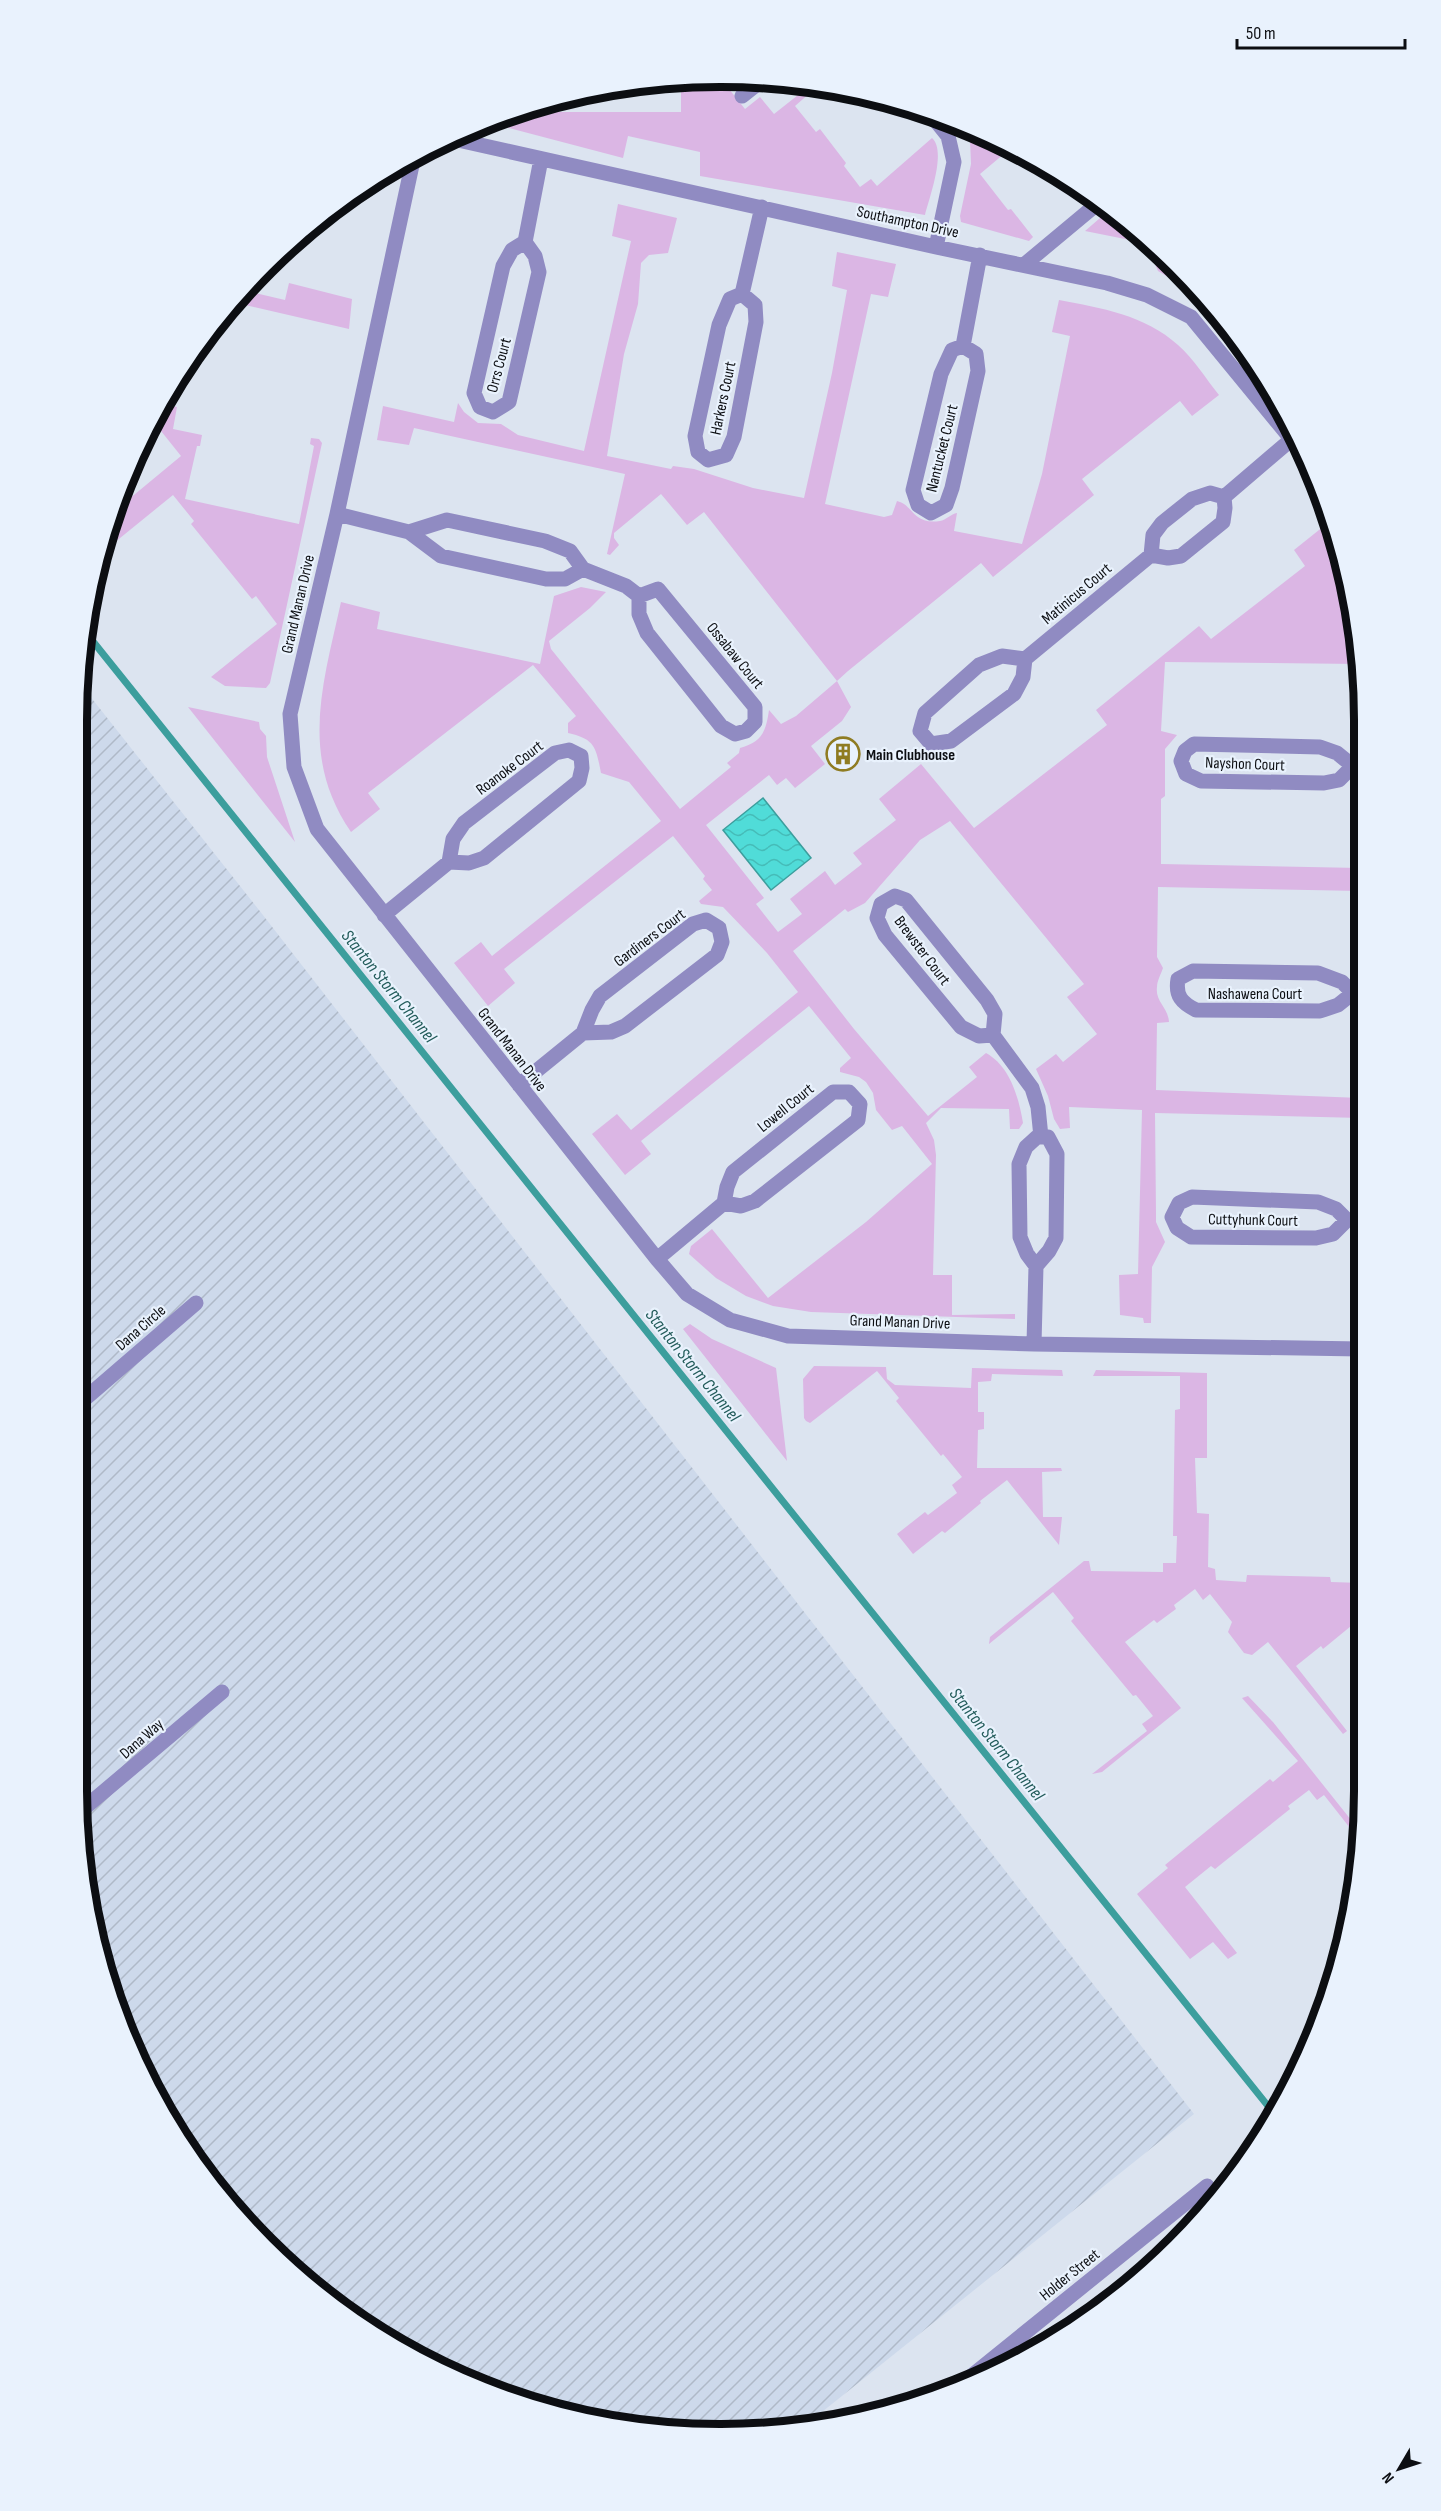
<svg xmlns="http://www.w3.org/2000/svg" width="1441" height="2511" font-family="'Sofia Sans Condensed',sans-serif">
<defs>
<pattern id="industrial-furrows" width="10" height="10" patternUnits="userSpaceOnUse" patternTransform="scale(1.5)"><rect width="10" height="10" fill="#cdd9eb"/><path d="M-1 1l2-2M0 10L10 0M9 11l2-2" fill="none" stroke="#afb9c8"/></pattern>
<pattern id="water-waves" width="16" height="10" patternUnits="userSpaceOnUse" patternTransform="scale(1.5)"><rect width="16" height="10" fill="#50dcd8"/><path d="M0 5q4-4 8 0t8 0" fill="none" stroke="#45bcb8"/></pattern>
</defs>
<rect width="100%" height="100%" fill="#dce4f0"/>
<path fill="url(#industrial-furrows)" d="M78,681L259,910L1194,2114L802,2428L762,2433L637,2429L553,2412L436,2368L362,2326L265,2246L209,2182L143,2076L111,1997L82,1875Z"/>
<path fill="#dbb6e4" d="M681,78L739,80L729,89L745,109L760,97L774,114L812,84L819,85L795,106L816,132L820,129L846,163L844,166L860,187L871,179L877,186L932,138C947,151 929,198 925,215L700,176V152L628,136L623,158L490,123L519,112H681Z
M979,134L1011,148L980,174L1008,210L1011,209L1033,237L1029,241L961,222L960,216L971,164L970,140Z
M618,204L677,218L668,253L649,255L641,263L638,304L624,354L607,456L671,469L673,466L694,469L753,488L804,498L832,373L847,290L832,286L837,252L896,264L888,297L871,294L825,504L884,517L892,515L897,501C914,505 912,525 940,521C946,520 951,514 957,513L954,531L1022,544L1042,474L1070,336L1052,332L1059,300C1101,308 1145,315 1178,345C1194,359 1206,379 1219,395L1192,416L1180,401L1082,479L1094,495L993,577L981,563L848,671L837,681L851,707L842,721L811,746L825,764L795,788L786,778L777,785L769,775L706,825L764,898L756,904L778,932L802,914L790,899L825,871L835,885L862,864L853,853L896,820L879,799L921,764L974,828L1107,725L1096,710L1199,626L1211,639L1305,566L1294,550L1324,526L1337,542L1359,637V664L1165,662L1161,731L1177,735L1165,749V796L1161,799V864L1360,868V891L1158,887L1157,957L1163,968C1161,974 1157,981 1157,987C1155,1002 1168,1007 1169,1022L1157,1023L1156,1090L1361,1098V1118L1155,1113L1156,1214V1222L1165,1242L1152,1267L1151,1323H1144L1143,1318L1120,1315L1119,1275L1138,1274L1142,1110L1069,1107L1070,1128L1060,1129L1054,1119L1048,1096L1036,1069L1056,1054L1063,1062L1097,1034L1067,997L1084,984L950,821L920,840L865,903L848,912L845,909L793,951L854,1029L928,1116L977,1077L969,1067L986,1053C1010,1066 1019,1098 1023,1123L1019,1129H1010L1009,1109L941,1108L926,1123L934,1140L936,1155L933,1275H952V1315L1015,1314V1319L811,1312L773,1306L746,1296L716,1278L689,1254L691,1246L712,1229L768,1298L866,1222L932,1164L902,1126L892,1130L876,1110L873,1093L866,1082L859,1077L840,1072V1068L851,1058L809,1006L641,1141L651,1154L625,1175L592,1134L617,1114L631,1130L798,992L767,953L723,907L701,904L699,901L712,890L703,879L705,876L673,836L504,969L515,983L488,1006L454,963L481,942L492,956L661,821L629,782L601,773C596,747 595,739 568,733V723L576,716L533,665L368,793L380,809L351,832C299,756 323,684 341,602L380,612L377,629L540,664L554,596L581,587L606,592L590,608L549,641L551,649L680,809L731,767L727,763L739,753L740,748C763,742 766,730 769,710L781,724L796,716L837,681L704,512L687,525L661,494L614,533V538L619,545L610,555L607,554L625,474L414,428L409,445L377,440L383,406L454,422L458,403L464,412L478,423L501,424L518,435L584,451L631,241L612,236Z
M1107,212L1176,265L1202,297L1158,271L1149,250L1135,241L1085,231Z
M289,283L352,299L349,329L232,302L242,290L285,300Z
M160,404L177,407L173,429L202,435L200,446H197L185,499L299,524L314,446L310,444L311,438L319,439L322,443L270,683L266,688L225,686L211,677L277,624L256,596L252,599L191,524L194,521L173,495L109,547L105,542L111,514L181,456L153,421Z
M188,707L259,722L260,729L266,736L267,757L295,842Z
M690,1324L712,1339L776,1368L787,1461L683,1329Z
M814,1366L886,1367L887,1379L895,1385L971,1388L972,1368L1062,1370L1063,1376L992,1374L991,1381L978,1382V1412H984V1429L978,1430L977,1468H1061L1062,1471L1042,1472L1043,1517H1062L1059,1545L1007,1480L980,1501L981,1503L945,1533L942,1531L913,1554L897,1534L925,1512L928,1515L957,1493L952,1485L962,1477L943,1454L941,1456L896,1401L899,1398L877,1371L810,1423L806,1421L804,1418L803,1379Z
M1096,1370L1207,1373V1458H1195L1197,1513L1209,1514L1208,1567L1215,1569L1216,1580L1246,1582L1247,1575L1330,1577L1331,1582L1362,1583V1617L1323,1649L1321,1646L1296,1666L1347,1731L1343,1734L1268,1642L1252,1655L1244,1653L1228,1632L1232,1622L1210,1594L1203,1600L1195,1589L1174,1605L1176,1609L1157,1623L1154,1620L1125,1642L1181,1708L1102,1772L1092,1774L1147,1731L1142,1724L1153,1716L1136,1695L1133,1696L1071,1621L1074,1618L1053,1592L989,1644L990,1637L1084,1561H1089L1091,1571L1163,1572V1563H1176L1177,1536H1173L1175,1410L1180,1409V1376H1093Z
M1248,1696L1273,1722L1363,1835L1361,1842L1324,1795L1317,1800L1309,1790L1288,1806L1290,1809L1215,1869L1211,1866L1185,1887L1237,1953L1228,1959L1213,1942L1190,1959L1137,1894L1168,1868L1165,1865L1270,1779L1273,1782L1298,1761L1242,1698Z"/>
<path fill="url(#water-waves)" stroke="#3c9e9d" stroke-width="1.5" d="M763,798L811,858L771,890L723,830Z"/>
<g fill="none" stroke-linecap="round" stroke-linejoin="round">
<path stroke="#3c9e9d" stroke-width="7" d="M87,634L1276,2116"/>
<path stroke="#908bc2" stroke-width="15" d="M742,96L761,81
M928,111L948,136L954,162L936,247
M449,138L936,247L1107,283L1147,295L1191,317L1297,446
M414,156L337,514L290,714L294,767L317,829L657,1259L687,1294L730,1320L788,1336L1034,1344L1361,1349
M525,242L535,256L539,272L509,402L493,412L480,407L474,393L503,266L512,250L525,242L541,159
M1025,264L1097,204
M742,294L755,305L756,322L734,437L726,455L708,460L698,452L695,436L719,325L730,299Z
M742,294L762,207
M963,346L976,354L978,371L952,488L946,505L931,513L918,505L913,490L941,374L952,350Z
M963,346L980,255
M1224,497L1293,438
M337,514L409,532L441,556L546,579H565L583,569L570,551L545,541L447,520L409,532
M583,569L626,586L639,596
M658,589L755,707V722L746,731L735,734L721,726L647,633L639,614V596Z
M1025,659L1002,656L979,665L925,713L920,731L931,744L951,741L1014,694L1023,677L1025,659L1151,555L1153,535L1162,523L1192,499L1210,493L1224,497L1225,508L1223,522L1181,556L1168,558L1151,555
M1353,766L1339,780L1324,783L1201,781L1186,774L1181,761L1185,751L1194,744L1320,747L1337,753L1353,766H1359
M384,915L449,862L453,839L464,823L555,753L569,750L581,756L582,768L579,781L484,858L469,863L449,862
M1353,993L1342,982L1318,973L1193,971L1178,979C1175,996 1182,1003 1196,1010L1320,1011L1338,1005L1353,993H1360
M993,1035L979,1036L961,1027L885,935L877,918L881,904L895,896L906,900L987,1000L995,1014L993,1035L1032,1088L1038,1107L1041,1137
M519,1085L583,1033L592,1010L600,996L693,924L706,920L719,928L722,942L717,955L625,1026L611,1032L583,1033
M1347,1220L1333,1234L1316,1238L1191,1237L1177,1228L1172,1217L1179,1203L1192,1197L1318,1202L1336,1209L1347,1220H1361
M657,1259L724,1203L727,1187L733,1172L833,1092H849L860,1104L858,1120L755,1201L741,1206L724,1203
M1034,1344L1036,1266L1027,1254L1020,1237L1019,1164L1026,1147L1037,1137H1048L1057,1154L1056,1238L1049,1251L1036,1266
M80,1403L196,1303
M82,1810L222,1692
M954,2390L1207,2186"/>
</g>
<defs>
<symbol id="building-ring" viewBox="-11 -11 22 22"><circle r="9.5" fill="#e9f2fd" stroke="#8f7c22" stroke-width="1.5"/><path d="M-4-6H4V6H1V3H-1V6H-4ZM-2.5-4.3h1.7v1.8h-1.7ZM.8-4.3h1.7v1.8H.8ZM-2.5-1h1.7V.8h-1.7ZM.8-1h1.7V.8H.8Z" fill="#8f7c22"/></symbol>
</defs>
<g fill-rule="evenodd">
<use href="#building-ring" x="824" y="735" width="38" height="38"/>
</g>
<g text-anchor="middle" stroke-width="4.5" stroke-linejoin="round" paint-order="stroke">
<g font-size="16" fill="#0c0e12" stroke="#e9f2fd">
<text transform="translate(908 221) rotate(12)" y="6">Southampton Drive</text>
<text transform="translate(498 365) rotate(-75)" y="6">Orrs Court</text>
<text transform="translate(722 398) rotate(-78)" y="6">Harkers Court</text>
<text transform="translate(941 448) rotate(-76)" y="6">Nantucket Court</text>
<text transform="translate(1076 593) rotate(-40)" y="6">Matinicus Court</text>
<text transform="translate(297 604) rotate(-77)" y="6">Grand Manan Drive</text>
<text transform="translate(736 655) rotate(51)" y="6">Ossabaw Court</text>
<text transform="translate(1245 763) rotate(2)" y="6">Nayshon Court</text>
<text transform="translate(509 767) rotate(-37)" y="6">Roanoke Court</text>
<text transform="translate(649 937) rotate(-37)" y="6">Gardiners Court</text>
<text transform="translate(923 950) rotate(53)" y="6">Brewster Court</text>
<text x="1255" y="999">Nashawena Court</text>
<text transform="translate(513 1049) rotate(52)" y="6">Grand Manan Drive</text>
<text transform="translate(785 1107) rotate(-39)" y="6">Lowell Court</text>
<text transform="translate(1253 1219) rotate(1)" y="6">Cuttyhunk Court</text>
<text transform="translate(900 1321) rotate(2)" y="6">Grand Manan Drive</text>
<text transform="translate(140 1327) rotate(-41)" y="6">Dana Circle</text>
<text transform="translate(141 1738) rotate(-41)" y="6">Dana Way</text>
<text transform="translate(1069 2274) rotate(-39)" y="6">Holder Street</text>
</g>
<g font-size="16" font-weight="bold" fill="#0c0e12" stroke="#e9f2fd" text-anchor="start">
<text x="866" y="760">Main Clubhouse</text>
</g>
<g font-size="18" font-style="italic" fill="#235c5b" stroke="#e9f2fd">
<text transform="translate(389 986) rotate(51)" y="6">Stanton Storm Channel</text>
<text transform="translate(693 1365) rotate(51)" y="6">Stanton Storm Channel</text>
<text transform="translate(997 1744) rotate(51)" y="6">Stanton Storm Channel</text>
</g>
</g>
<path d="M0 0H1441V2511H0ZM720 87H721A633 633 0 0 1 1354 720V1791A633 633 0 0 1 721 2424H720A633 633 0 0 1 87 1791V720A633 633 0 0 1 720 87Z" fill="#e9f2fd" fill-rule="evenodd"/>
<path fill="none" stroke="#0c0e12" stroke-width="8" d="M720 87H721A633 633 0 0 1 1354 720V1791A633 633 0 0 1 721 2424H720A633 633 0 0 1 87 1791V720A633 633 0 0 1 720 87Z"/>
<g transform="translate(1399 2469) rotate(231)" stroke="#e9f2fd" stroke-width="4.5" paint-order="stroke">
<path d="M0-4.5L10 22L0 15L-10 22Z" fill="#0c0e12"/>
<text y="-9" font-size="16" font-weight="bold" text-anchor="middle" fill="#0c0e12">N</text>
</g>
<path d="M1237 39v9h168v-9" fill="none" stroke="#0c0e12" stroke-width="3"/>
<text x="1246" y="39" font-size="18" fill="#0c0e12" stroke="#e9f2fd" stroke-width="4.5" paint-order="stroke">50 m</text>
</svg>
